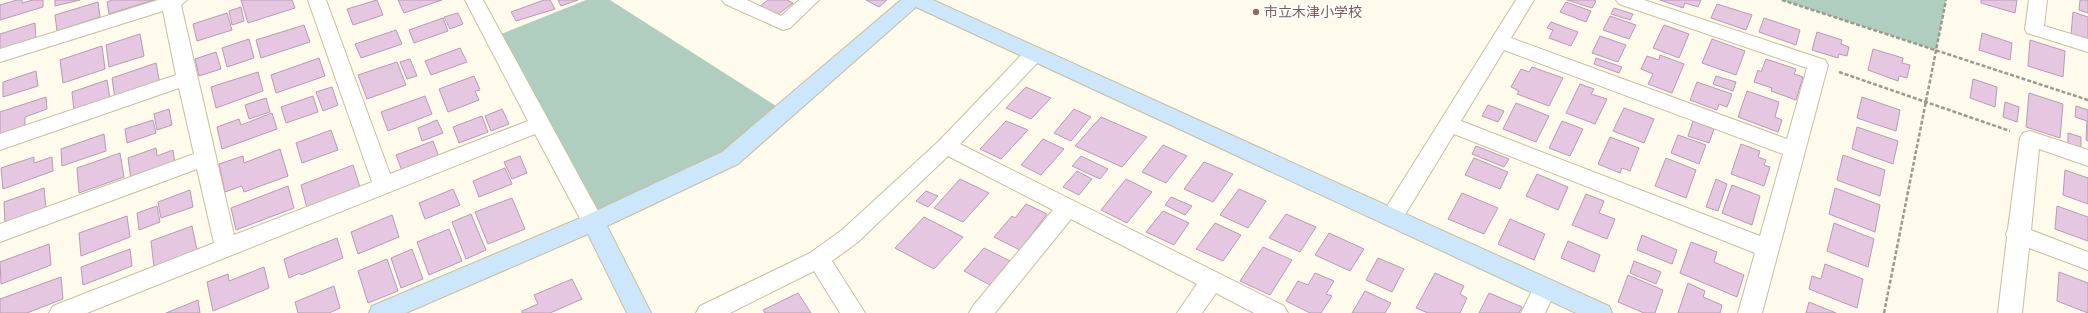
<svg xmlns="http://www.w3.org/2000/svg" width="2088" height="313" font-family="Merriweather,'Noto Sans JP',serif">
<rect width="100%" height="100%" fill="#fefaec"/>
<path fill="#b0cebf" d="M586,0H610L784,111L730,158L593,222L494,37Z
M1782,0H1946L1936,50Z"/>
<path fill="#e6c7e2" stroke="#b79bb4" d="M17,0H22V3L33,0H43V7L0,20V5Z
M55,0H80L55,6Z
M112,0H154L109,14L107,2Z
M241,0H292L295,8L248,23Z
M377,0L383,15L353,25L347,9Z
M398,0H442L404,13Z
M544,0H550L555,9L516,21L511,12Z
M558,0H578L561,6Z
M768,0H787L793,3L776,16L759,7Z
M866,0H887L879,7Z
M1567,0H1594L1596,1L1592,8Z
M1660,0H1701L1698,7L1685,3L1683,8Z
M1981,0H2017L2015,13L1981,3Z
M2080,0H2088V13L2079,10Z
M98,2L100,17L57,31L55,15Z
M1566,2L1591,11L1586,22L1560,12Z
M1717,4L1752,15L1746,30L1711,18Z
M241,7L244,21L232,25L229,11Z
M1614,8L1633,14L1630,20L1611,14Z
M2073,12L2088,17V40L2071,35Z
M227,13L232,30L197,41L193,24Z
M458,13L463,24L450,29L444,17Z
M1610,16L1636,25L1629,39L1603,30Z
M443,18L448,31L414,43L409,30Z
M1764,18L1800,30L1796,45L1759,32Z
M1551,22L1578,32L1571,46L1549,38L1553,30L1547,28Z
M35,23L36,41L0,52V34Z
M304,25L310,42L261,58L256,40Z
M1664,25L1689,34L1679,58L1653,48Z
M396,30L402,44L361,58L355,44Z
M1817,32L1842,40L1841,44L1849,47L1847,56L1839,54L1838,58L1812,50Z
M1982,33L2012,43L2010,60L1979,50Z
M140,34L144,56L109,67L106,45Z
M1600,36L1626,45L1618,62L1592,53Z
M249,39L254,58L227,67L222,48Z
M1712,39L1745,51L1736,75L1702,63Z
M2030,40L2065,51L2063,77L2028,66Z
M102,46L105,69L63,83L60,60Z
M460,48L467,62L431,75L425,61Z
M1873,49L1903,58L1902,63L1910,65L1907,78L1899,76L1898,81L1868,70Z
M216,52L221,69L199,76L195,59Z
M1660,55L1684,64L1672,93L1648,84L1653,74L1641,69L1647,56L1659,60Z
M319,58L325,76L276,93L271,75Z
M1596,58L1622,67L1619,73L1594,64Z
M410,59L417,76L407,79L400,62Z
M1766,59L1796,69L1794,74L1803,77L1796,100L1771,91L1772,88L1754,82L1758,70L1761,72Z
M397,62L406,85L367,99L358,75Z
M156,63L160,84L115,99L112,78Z
M1532,67L1563,78L1549,106L1517,94L1519,91L1511,87L1521,69L1529,72Z
M36,71L38,86L3,97V82Z
M258,72L263,91L216,108L211,87Z
M474,76L480,90L475,91L479,100L448,112L439,89Z
M1716,76L1736,82L1733,91L1713,84Z
M1973,79L1997,87L1995,107L1970,98Z
M107,80L110,99L74,111L72,92Z
M1697,82L1732,94L1727,107L1719,104L1717,110L1690,100Z
M1580,84L1594,89L1591,94L1607,99L1595,124L1566,113Z
M332,87L338,105L323,111L316,92Z
M1026,87L1051,98L1031,119L1006,108Z
M1747,91L1779,102L1775,117L1782,120L1778,132L1738,117Z
M2029,93L2063,104L2060,138L2026,127Z
M313,96L318,112L286,123L281,107Z
M425,96L432,114L388,131L381,112Z
M46,97L47,109L25,117V128L0,136V112Z
M1862,97L1900,110L1896,131L1857,118Z
M266,98L270,112L249,119L245,105Z
M2005,102L2019,107L2017,122L2003,117Z
M1516,103L1549,116L1536,142L1503,129Z
M1488,105L1504,111L1498,122L1482,116Z
M2076,106L2088,110V141L2086,140L2087,121L2075,117Z
M1624,108L1654,119L1644,143L1613,131Z
M169,109L172,125L157,130L154,114Z
M502,109L509,124L491,131L485,116Z
M1074,109L1091,117L1071,141L1054,133Z
M272,113L277,129L222,149L217,127L239,119L241,125Z
M482,116L488,132L459,143L453,127Z
M1101,117L1147,137L1122,167L1075,146Z
M153,120L156,133L127,143L125,129Z
M437,120L443,133L422,141L418,128Z
M1006,121L1028,130L1001,159L980,149Z
M1562,121L1583,129L1570,156L1549,148Z
M1693,121L1714,129L1709,143L1688,136Z
M1857,127L1898,141L1893,164L1852,149Z
M331,130L338,150L302,163L296,143Z
M2068,133L2081,137V148L2068,144Z
M104,134L106,151L62,166L61,149Z
M1678,135L1706,145L1699,164L1671,153Z
M1610,137L1639,148L1630,171L1622,168L1620,173L1598,164Z
M1043,139L1064,149L1041,175L1021,165Z
M433,141L439,157L402,171L396,155Z
M1741,144L1760,151L1758,157L1766,160L1764,165L1770,167L1764,186L1731,174Z
M1163,145L1187,156L1166,183L1142,172Z
M1476,146L1509,159L1504,167L1472,154Z
M156,148L157,156L173,150L175,164L131,180L128,158Z
M280,149L288,176L244,192L242,186L225,192L219,164L243,156L244,163Z
M120,153L124,177L79,193L77,168Z
M1843,155L1885,170L1880,196L1837,180Z
M520,156L527,173L512,179L504,162Z
M1081,156L1108,169L1100,179L1072,166Z
M34,157V163L52,157L53,171L3,189L1,168Z
M1474,158L1508,172L1500,189L1465,175Z
M1666,158L1696,170L1686,198L1655,186Z
M1204,162L1233,174L1213,202L1184,189Z
M353,165L360,187L307,208L301,185Z
M505,168L512,184L479,197L473,181Z
M2065,170L2088,178V204L2063,195Z
M1077,171L1092,179L1079,195L1063,187Z
M1537,174L1568,187L1558,210L1526,196Z
M960,179L989,193L963,222L934,208Z
M1126,179L1152,192L1127,223L1101,210Z
M1716,179L1727,184L1718,211L1706,207Z
M1732,185L1760,196L1752,225L1722,213Z
M288,186L294,208L236,230L231,208Z
M44,188L46,208L5,223L4,202Z
M1835,188L1880,205L1875,232L1829,214Z
M453,189L460,205L425,219L419,203Z
M1239,189L1266,201L1248,228L1220,215Z
M190,190L193,207L161,218L158,202Z
M926,191L938,196L928,207L916,201Z
M1462,193L1498,208L1484,234L1448,219Z
M1586,194L1604,201L1599,213L1615,219L1607,239L1572,225Z
M1171,197L1192,206L1185,215L1165,205Z
M512,198L525,229L488,244L475,212Z
M1026,204L1047,214L1020,250L994,237L1012,216L1015,218Z
M157,206L160,222L139,230L137,213Z
M2057,206L2088,217V241L2055,229Z
M1163,211L1189,223L1174,245L1146,232Z
M471,214L486,250L466,259L452,222Z
M1286,214L1316,227L1300,252L1269,238Z
M392,215L399,237L358,254L351,232Z
M127,216L130,237L81,256L79,233Z
M924,217L963,237L934,269L895,248Z
M1510,219L1545,234L1534,260L1498,244Z
M1215,223L1241,235L1223,261L1196,249Z
M1834,223L1874,239L1868,267L1827,251Z
M192,226L197,250L154,267L151,241Z
M449,229L462,261L429,275L417,242Z
M1329,233L1364,249L1350,271L1315,255Z
M1642,235L1677,250L1672,264L1637,250Z
M337,238L343,258L301,275L300,273L289,278L284,259Z
M1568,241L1600,255L1594,272L1561,258Z
M1691,242L1717,252L1714,262L1744,275L1737,297L1680,273Z
M49,244L51,265L1,284L0,262Z
M1263,247L1292,260L1270,295L1240,281Z
M984,248L1010,261L990,285L964,271Z
M130,249L132,266L83,285L81,267Z
M412,249L423,279L401,288L391,258Z
M1378,258L1404,269L1392,292L1366,280Z
M387,259L398,291L368,303L358,271Z
M1634,261L1661,272L1656,284L1630,273Z
M1825,264L1863,279L1857,308L1809,289L1812,276L1821,279Z
M264,267L269,288L213,311L207,282L228,274L229,281Z
M2059,272L2088,283V313L2057,301Z
M1315,273L1334,281L1326,294L1332,296L1321,313H1310L1286,301L1298,281L1308,285Z
M1435,273L1464,286L1460,294L1467,298L1460,313H1428L1416,308Z
M1628,275L1663,290L1655,313H1644L1618,302Z
M61,277L63,299L27,313H0V299Z
M572,279L582,299L550,313H522V311L538,304L534,295Z
M1688,283L1705,291L1703,297L1722,305L1720,313H1678Z
M334,286L340,308L329,313H298L295,302Z
M1365,291L1391,303L1385,313H1352Z
M798,293L811,313H765L763,310Z
M1489,293L1522,307L1519,313H1479Z
M198,300L200,313H166Z
M1809,302L1836,313H1806Z"/>
<g fill="none" stroke-linecap="round" stroke-linejoin="round">
<defs>
<path id="street" d="M158,0H187L181,5L234,235L372,182L308,0H326L390,174L528,121L465,0H483L604,222L601,228L593,231L585,228L535,134L87,313H49L53,306L214,243L197,169L0,242V224L194,154L179,88L0,150V134L176,75L163,11L0,62V49Z
M722,0H747L781,16L799,0H819L790,28L783,30L725,4Z
M1516,0H1534L1511,38L1787,139L1807,68L1619,4L1616,0H1644L1825,60L1828,65L1762,313H1738L1755,253L1454,134L1400,223L1392,225L1384,223L1381,217L1384,211ZM1504,50L1783,154L1760,236L1461,121Z
M2029,0H2047L2044,26L2088,39V52L2027,33L2025,29Z
M1034,48L1041,49L1044,54L1041,59L960,144L1284,306L1288,313H1254L1216,293L1202,313H1177L1197,284L1071,219L995,313H969L973,306L1053,210L948,156L858,242L832,261L865,313H840L814,271L730,313H696L700,306L810,253L842,230L939,141L1027,49Z
M2030,131L2088,150V166L2039,149L2031,230L2088,252V270L2029,248L2022,313H1998L2007,237L2006,234L2008,229L2020,138L2023,133Z
M1545,279L1553,281L1557,288L1545,313H1521L1537,281Z"/>
<path id="secondary" d="M901,0H933L1609,306L1612,313H1576L916,7L738,164L607,226L651,313H627L588,234L406,313H369L372,306L585,216L722,152Z"/>
</defs>
<use href="#street" stroke="#c8be9d" stroke-width="2"/>
<use href="#secondary" stroke="#c8be9d" stroke-width="2"/>
<path stroke="#9d998c" stroke-width="2.5" stroke-dasharray="4 2" stroke-linecap="butt" d="M1782,0L2088,100
M1839,72L2010,131
M1884,313L1946,0"/>
<use href="#street" fill="#fff" fill-rule="evenodd"/>
<use href="#secondary" fill="#cce7fb" fill-rule="evenodd"/>
</g>
<circle fill="#8d6e63" stroke="#fff" stroke-width="1.5" cx="1256" cy="12" r="4"/>
<g text-anchor="middle" stroke-width="3" stroke-linejoin="round" paint-order="stroke">
<g font-size="14" fill="#785e54" stroke="#fff" text-anchor="start">
<text x="1264" y="17">市立木津小学校</text>
</g>
</g>
</svg>
